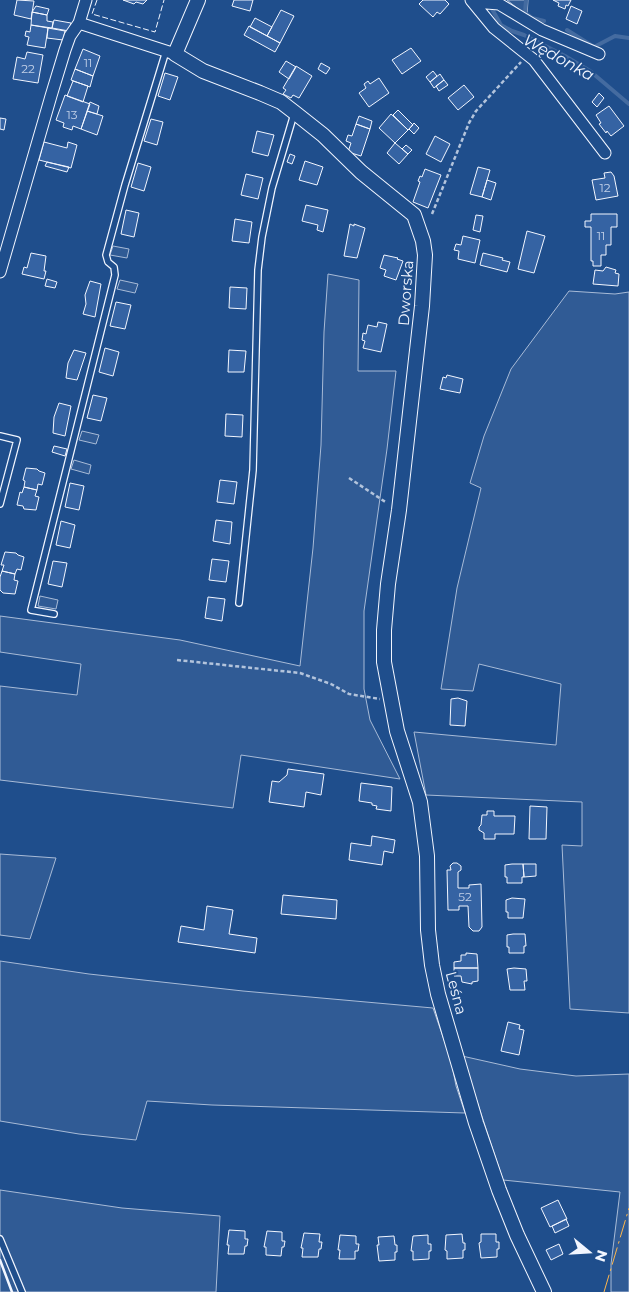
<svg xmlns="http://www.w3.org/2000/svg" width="629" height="1292" font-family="Montserrat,sans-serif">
<rect width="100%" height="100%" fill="#1f4e8c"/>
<path fill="#305b95" stroke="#a8bbd7" d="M507,0H528L527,16Z
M113,246L129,249L127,258L110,255Z
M328,274L359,280L358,371H396L387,449L364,611V689L370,720L400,779L241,755L233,808L0,780V686L77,695L81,664L0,652V616L180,640L300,666L313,548L321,445L324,332Z
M120,280L138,284L135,293L117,289Z
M569,291L615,294L629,292V1013L570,1009L562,845L582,846V802L426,795L414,732L556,745L561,684L479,664L473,691L441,689L457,588L481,488L470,483L484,436L511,369Z
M82,431L99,435L96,444L79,440Z
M74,460L91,465L89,474L71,469Z
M40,596L58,600L56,609L38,606Z
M0,854L56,858L30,939L0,935Z
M0,961L89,974L243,991L433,1008L451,1060L456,1086L465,1113L212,1105L147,1101L136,1140L79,1134L0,1121Z
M462,1056L520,1069L576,1076L629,1074V1292H611V1264L620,1192L503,1180Z
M0,1190L122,1208L220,1216L216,1292H0Z"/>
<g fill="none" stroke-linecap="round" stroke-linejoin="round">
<path stroke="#446ba0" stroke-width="4" d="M526,0L525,13L532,18L544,21
M492,9L501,25L512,31L524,35L565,56L590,71L629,104
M567,30L594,47L615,36L629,38"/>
</g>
<path fill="#3563a3" stroke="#f2f6ff" d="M17,0L34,1L31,19L14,15Z
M123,0H147L143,4L136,2L134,4Z
M234,0H253L250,11L232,6Z
M423,0H445L449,4L440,14L437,12L433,17L419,4Z
M553,0H571L568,6L566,5L565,9L558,6L559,3Z
M36,6L49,9L47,15L32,12Z
M571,6L582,11L577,24L566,19Z
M281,10L294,16L280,43L267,36Z
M32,12L47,15V21L53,22L52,28L31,25Z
M255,18L272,27L267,36L250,27Z
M54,20L71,23L69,31L52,28Z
M31,25L48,28L45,48L27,45L29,37L25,36L26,31L30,32Z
M249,26L280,43L275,52L244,35Z
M48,28L65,31L63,40L47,38Z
M411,48L421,61L402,74L392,60Z
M83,49L100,56L93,76L75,69Z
M27,52L43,55L38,83L13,79L17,57L25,59Z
M286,61L296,67L289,79L279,72Z
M321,63L330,68L326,74L318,69Z
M296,66L312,76L299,98L293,95L291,98L283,94L286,90L283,88Z
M75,69L93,76L90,87L71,80Z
M433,71L437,76L430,82L426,77Z
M165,73L178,77L170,100L158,96Z
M440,74L444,80L434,88L430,82Z
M379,78L389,93L369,107L359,93L366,88L364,84L368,81L370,84Z
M444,80L448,85L439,91L436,86Z
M73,81L88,86L83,102L67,96Z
M464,85L474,97L458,110L448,98Z
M599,93L604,98L597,107L592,102Z
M65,95L90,104L81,129L73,126L72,130L63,127L64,123L56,120Z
M90,102L99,106L97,114L87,111Z
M609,106L624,126L611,136L607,131L606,133L599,124L601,123L596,115Z
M398,110L413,125L408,130L393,115Z
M87,111L103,116L97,135L81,129Z
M391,114L408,130L395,143L379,128Z
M359,116L372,121L370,129L356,124Z
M0,118L6,119L4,130L0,129Z
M151,119L163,122L157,145L144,141Z
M414,123L419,128L414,134L409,129Z
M356,124L370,129L361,156L348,152L351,143L346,141L348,135L352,136Z
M257,131L274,135L268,156L252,152Z
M435,136L450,144L441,162L426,154Z
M44,142L67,148L68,142L77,145L71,168L39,160Z
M395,143L408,154L399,164L387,153Z
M406,145L412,150L408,154L402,149Z
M290,154L295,156L292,164L287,162Z
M305,161L323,167L317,185L299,180Z
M47,162L69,167L67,172L45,166Z
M138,163L151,167L144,191L131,187Z
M478,167L490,170L482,197L470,194Z
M425,169L441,175L428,208L413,202L420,182L418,181L420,176L422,177Z
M611,172L614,176L618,196L596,200L592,180L605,178L604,173Z
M246,174L263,178L258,199L241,195Z
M487,180L496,183L491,200L482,197Z
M306,205L328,210L323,232L317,230L318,225L302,221Z
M126,210L139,213L134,237L121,234Z
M591,214H617V227H611V245H606V255H601V266H593V261H591V227H585V221H591Z
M476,215L483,216L480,232L473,230Z
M235,219L252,222L249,243L232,241Z
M350,224L354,226V224L365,228L357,258L344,256Z
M527,231L545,236L534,273L518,269Z
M463,236L480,240L475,263L458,259L459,251L454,250L456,244L461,245Z
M31,253L46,256L44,271H46L44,279L22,274L24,267L27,268Z
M483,253L503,258L502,260L510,262L507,272L480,265Z
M384,255L398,258L397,259L403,261L396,280L384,276L386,270L380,268Z
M606,267L616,270L615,273L619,274L618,286L593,284L595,270L603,271Z
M47,279L57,282L55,288L45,286Z
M90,281L101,284L95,317L83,314L86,304L85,295Z
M230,287L247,288L246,309L229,308Z
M116,302L131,305L125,329L110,326Z
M378,322L387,324L381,352L363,348L365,341L362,340L363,333L366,334L368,325L377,327Z
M105,348L119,352L113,376L99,372Z
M74,350L86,353L77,380L66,378L68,363Z
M229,350L246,351L244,372H228Z
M447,375L463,379L460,393L440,389L443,377L446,378Z
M93,395L107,398L101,421L87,418Z
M59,403L71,406L65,436L53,433L54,417Z
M226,414L243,415L242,437L225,436Z
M54,446L67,449L65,456L52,452Z
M26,468L37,469L39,471L45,473L42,485L38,484L37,490L24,487L25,481L23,480Z
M220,480L237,482L234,504L217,502Z
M70,483L84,486L79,510L65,507Z
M24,487L37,490L35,496L39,497L36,510L24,509L23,506L17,505L20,492L22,493Z
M216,520L232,522L230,544L213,541Z
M61,521L75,525L70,548L56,545Z
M5,552L16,553L18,555L24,557L21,570L17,569L15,574L2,571L4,565H1Z
M212,559L229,561L226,582L209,580Z
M53,561L67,563L62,587L48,584Z
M2,571L15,574L14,580L18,581L15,594L3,593L0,590V577Z
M208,597L225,599L222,621L205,618Z
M458,698L467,701L465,726L450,725L451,699Z
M288,769L324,774L321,795L306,792L304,807L269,802L272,781L279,782L287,775Z
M361,783L392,787L391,811L376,809L377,806L372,805V803L359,801Z
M530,806L547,807L546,839H529Z
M487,811H494V816H515L514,834H495V839H484V833L479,830V827L481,825L482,815H487Z
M372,836L395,840L393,853L384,851L382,865L349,860L351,843L371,846Z
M453,863H457L461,866V870L458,872V888H469V885L481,884L482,927L479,931H473L469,927L468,906H459V910H448L447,870H451L450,866Z
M512,864H523L524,877H522V883H507V877H505V865Z
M523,864H536V876L524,877Z
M283,895L337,900L336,919L281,914Z
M512,898L525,899L523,918H508V912H506V900Z
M207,906L233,910L229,934L257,938L255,953L178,942L181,926L204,930Z
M513,934H525L526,946H524V953H509V947H507V935Z
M466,953L477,954L478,968H454V962L461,961V955H466Z
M454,968H478V981L472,982V984L462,982L461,976H454Z
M514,968L526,969L527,981H524L525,990H510L507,969Z
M508,1022L520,1025L519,1029L524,1030L519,1055L501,1051Z
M558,1200L567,1219L550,1227L541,1208Z
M566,1219L569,1226L555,1233L552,1226Z
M229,1230L245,1231V1239H248L247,1246H245L244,1254H228L229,1245H227Z
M267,1231L282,1232V1241H285L284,1247H282L281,1256L266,1255V1247H264Z
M304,1233L320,1234L319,1242H322L321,1249H319L318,1257H302L303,1248H301Z
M462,1234L463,1243H465V1250H463V1258L447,1259V1251L445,1250L446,1235Z
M481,1234H496V1242H499V1249H497V1257L481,1258L479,1243L481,1242Z
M340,1235L356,1236V1244H359L358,1251H355V1259H339L340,1250H338Z
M428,1235V1244H431V1251H429V1259L413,1260V1251H411L413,1236Z
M394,1236L395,1245H397V1252H395V1260L379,1261L377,1245H379L378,1237Z
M559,1244L563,1254L551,1260L546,1250Z"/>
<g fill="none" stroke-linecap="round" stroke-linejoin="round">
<defs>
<path id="service" d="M0,436L17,440L0,504
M239,603L253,470L258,270L262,237L272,188L294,114
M54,614L31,610L115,275L114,267L108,262L106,255L125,185L166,51
M0,1239L22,1292"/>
<path id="minor" d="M471,0L494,28L534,60L605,153
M474,2L499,4L542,30L599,54
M79,23L175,54
M0,272L51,96L65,50L70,36L79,23L86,0"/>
<path id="tertiary" d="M198,0L175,54L203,71L260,93L281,102L294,112L323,135L361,172L414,215L423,241L425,255L422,306L399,510L388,584L384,630V662L397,731L420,802L427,856L428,930L432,965L438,994L476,1123L499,1190L517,1235L544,1292"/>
</defs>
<use href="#service" stroke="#f2f6ff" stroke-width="8"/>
<use href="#minor" stroke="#f2f6ff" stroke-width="13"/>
<use href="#tertiary" stroke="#f2f6ff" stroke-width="16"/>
<path stroke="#b3c4dc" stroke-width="2.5" stroke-dasharray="4 2.5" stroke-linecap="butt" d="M432,214L469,123L476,111L521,62
M349,478L387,503
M177,660L300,673L331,684L349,694L380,699"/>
<use href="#service" stroke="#1f4e8c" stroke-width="5.5"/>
<use href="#minor" stroke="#1f4e8c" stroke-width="11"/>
<use href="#tertiary" stroke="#1f4e8c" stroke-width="14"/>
<path stroke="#f2f6ff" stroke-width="1" stroke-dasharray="6 2.5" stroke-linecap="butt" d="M97,0L92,14L155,32L164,0"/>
<path stroke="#f2f6ff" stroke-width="2.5" d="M0,1260L12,1292"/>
<path stroke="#ffb74d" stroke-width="1" stroke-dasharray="18 4 2.5 4" stroke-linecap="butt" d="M604,1292L629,1208"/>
</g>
<g text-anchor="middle" stroke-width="4" stroke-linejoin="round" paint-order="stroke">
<g font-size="12" fill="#c3d1e8">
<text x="88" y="67">11</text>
<text x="28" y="73">22</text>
<text x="72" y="119">13</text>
<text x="605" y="192">12</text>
<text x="601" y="240">11</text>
<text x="465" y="901">52</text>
</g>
<g font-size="15" fill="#f2f6ff" stroke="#1f4e8c">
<text transform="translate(406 293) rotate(-86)" y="5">Dworska</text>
<text transform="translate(456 993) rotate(75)" y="5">Leśna</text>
</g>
<g font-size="16" font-style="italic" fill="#f2f6ff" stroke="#1f4e8c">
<text transform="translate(559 57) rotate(29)" y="6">Wędonka</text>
</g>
</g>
<g transform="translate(589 1252) rotate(108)" stroke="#1f4e8c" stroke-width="4" paint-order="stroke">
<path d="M0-4L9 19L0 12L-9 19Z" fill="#f2f6ff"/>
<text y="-8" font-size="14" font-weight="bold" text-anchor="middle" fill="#f2f6ff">N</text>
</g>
</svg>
